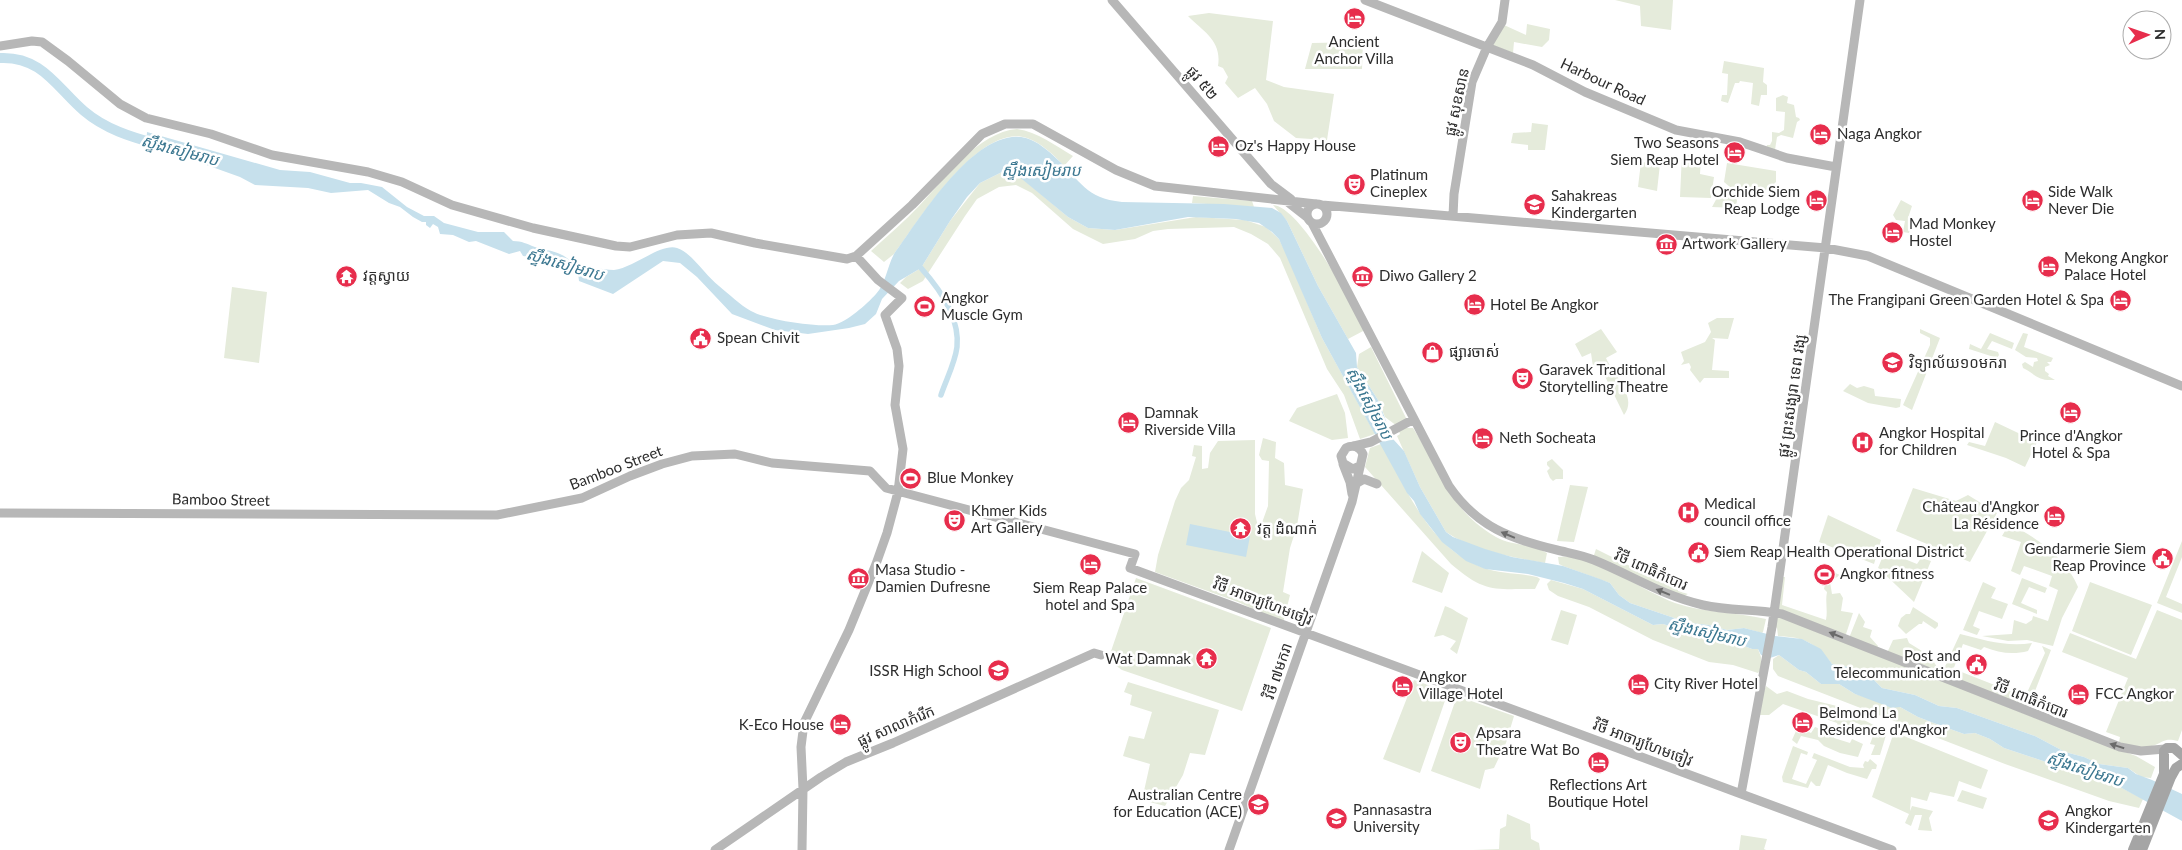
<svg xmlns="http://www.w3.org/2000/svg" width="2182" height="850" font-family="Lato,'Noto Sans Khmer',sans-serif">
<rect width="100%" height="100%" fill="#fff"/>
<path fill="#e5ebdb" d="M1615,0H1673L1671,30L1641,26L1640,6Z
M1209,13L1273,21L1266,80L1284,87L1334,94L1327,140L1296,138L1274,121L1267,104L1255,88L1238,98L1225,83L1228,77L1223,68L1218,66C1222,41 1204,32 1188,16Z
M1527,24L1550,29L1549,40L1542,47L1514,42L1513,53L1492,45L1504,25L1526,35Z
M1363,42L1362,69H1305L1312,43Z
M1724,61L1764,68L1763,82L1767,85V95H1761L1759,106L1751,104L1753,83L1740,81L1739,83H1735L1728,103L1721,101L1722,95H1727L1728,74L1722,73Z
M1783,95L1788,97L1787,103L1794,105L1796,117L1799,118L1800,120L1797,122L1793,138L1781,135L1777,137L1775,150L1766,149L1767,145H1770L1772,141V132L1779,133L1784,130L1785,112L1776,111V98Z
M1532,123L1548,125L1545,150H1528V145L1511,143L1513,133L1531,132Z
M1017,129C1038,132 1054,145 1073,156L1064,166C1054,155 1040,142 1027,138C979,122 918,222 894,254L884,262L871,251C887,236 904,222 919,206C945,179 978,132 1017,129Z
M1682,154L1701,158L1700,174L1714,177L1711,198L1680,197Z
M1641,162L1660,164L1657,191L1638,187Z
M1727,163L1776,171V182C1762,195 1755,197 1738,191L1736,208L1712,207L1718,196L1729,197L1730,187L1724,182Z
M1002,172L1017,174L1068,217L1088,228L1115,230L1196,217L1245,220L1266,227L1279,239L1287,255L1322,338L1375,434L1360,439L1344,395L1327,369L1280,258L1268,244L1251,234L1234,227L1168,229L1153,231L1135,239L1103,244L1073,229L1032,193L1016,185L999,187L977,199L965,216L923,281L908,289L900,283L906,277L921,268L950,221L980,183Z
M1193,196L1252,201L1254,207L1192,203Z
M1901,200L1912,206L1908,218L1912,224L1909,233L1903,232L1905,221L1896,220L1893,215Z
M1273,205C1301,207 1352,304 1365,330L1348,339L1318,286L1287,221Z
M232,287L267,292L259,363L224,358Z
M1717,318H1734L1728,339L1712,338L1715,340L1712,370L1729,371V378H1704L1700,383L1690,370L1691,367L1689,363L1681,365L1684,361L1681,352L1705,342L1711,332L1708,323Z
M1601,329L1617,352L1606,358C1614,376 1638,397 1624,415L1599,364L1593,367L1591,353L1582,357L1575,344Z
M1920,329L1940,338L1912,410L1903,405L1930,345V338L1920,333Z
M1990,333L2014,343L2012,349L1992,341L1987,349L1998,352L1999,355L1997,358L1969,349L1970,344L1981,349Z
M2023,333L2028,334L2024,347L2053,358L2051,362H2047L2050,365L2045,367V371L2049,374L2048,376L2055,380C2037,381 2037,375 2023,368L2022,364L2025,362L2033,367L2034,362L2038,361L2037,358L2026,357L2015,350Z
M1371,347L1407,420L1397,426L1385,417L1378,400L1357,367L1359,354Z
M1850,384L1857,388L1864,386L1874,389L1875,396L1901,399L1900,407L1896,408L1868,403L1843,391Z
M1337,394L1345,413L1348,438L1332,440L1289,421L1297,408Z
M1995,422L2037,442L2025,467L2006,458L1967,445L1969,442L1985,446Z
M1405,428H1413C1441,471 1448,509 1496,537C1511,546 1531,543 1547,553L1545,563C1512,557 1474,551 1446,532L1420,487L1397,436L1400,434L1398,429Z
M1263,438L1276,442L1275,458L1284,463L1285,485L1303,489L1297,526L1290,548L1283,592L1290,595L1283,623L1238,602L1155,572L1158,555L1175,501L1181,488L1189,480L1196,457L1192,456L1194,445L1202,446V469L1208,468L1210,453L1218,441L1255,440V514L1259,531L1268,506L1269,461L1262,460L1259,455Z
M1381,444C1408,491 1429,548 1484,568C1500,574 1520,573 1537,577L1540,579L1535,589C1493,589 1485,593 1451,564L1365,467L1370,448Z
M1552,459L1563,470V479H1556L1553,481L1550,478L1547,471L1550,468L1547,465V462Z
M1570,485L1588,487L1574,542L1557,541Z
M1913,488L1956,501L1968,495L1997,513L1970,562L1896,531Z
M1828,515L1881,540L1874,564L1819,542Z
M2009,524C2035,536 2067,559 2078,587L2062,618L2053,646L2027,640L2008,641L1982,636L2012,634L2014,620L2026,624L2032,620L2033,616L2048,621L2058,590L2049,586L2052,576L2024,566L2020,575L2011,571L2021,542L2002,536Z
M2182,541V557L2166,597L2182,604V613L2157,603Z
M1596,549L1630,566C1637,563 1645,562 1652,566L1648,572L1655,575V578C1664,580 1670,579 1678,585V591L1688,594L1680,598L1593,558Z
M1422,551L1449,573L1442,593L1412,582Z
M1885,551L1917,564L1921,558L1931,561L1914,602L1878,568Z
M1558,557C1563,557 1568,556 1573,557C1610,565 1641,590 1675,603C1704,613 1736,612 1766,619L1763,632L1762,633L1744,628L1727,630L1709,625L1689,623L1630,603L1619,595L1610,583L1563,566L1559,564Z
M1828,570L1840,575L1830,582L1832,594L1840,593L1843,598L1841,611L1853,613L1845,637L1776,611L1781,577H1785L1782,605L1826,620C1828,610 1825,602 1827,592L1824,589Z
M1136,578L1271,628L1242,711L1122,670L1108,660Z
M2022,578L2047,588L2045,593L2029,587L2021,603L2037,610V614L2012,604Z
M1551,580L1583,589L1653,625L1663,624L1704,637L1731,641L1752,649H1758L1761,657V670L1758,673L1733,665L1709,662L1653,640L1589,607L1558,596L1549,590L1547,584Z
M1983,582L1996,588L1991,598L2008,604L2002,619L1979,611L1973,626L1980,629L1977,635L1963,630Z
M2090,582L2152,605L2131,655L2072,631Z
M1445,606C1454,609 1459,614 1468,618L1457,654L1450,649L1456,641L1443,635L1434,637Z
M1913,607L1938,623V626L1935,629L1923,621L1922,624H1919L1906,634L1898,626L1901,618L1906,614H1910Z
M1561,610L1577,615L1568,645L1551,640Z
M2157,610L2182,620V730L2178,741C2165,738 2165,741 2155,745C2143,750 2130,746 2119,742L2120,737L2106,732L2128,678L2062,652L2070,633L2136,659Z
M1859,613L1865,622L1863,627L1872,630L1870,637L1878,646L1876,650L1849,638Z
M1776,615L2045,722L2136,756L2155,767L2151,778L2141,777L2128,768L2099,764L2084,757L2065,752L2035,736L1957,708L1939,706L1915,695L1882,688L1871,677L1848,667L1832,664C1816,643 1804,637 1778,636L1777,628L1774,625Z
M1960,634C1984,640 2006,647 2032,643L2028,651C2013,655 1999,653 1984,647L1981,650L1963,644L1950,678L1942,673Z
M1907,638L1909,643L1930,656L1939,670L1937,673L1887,653L1893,640Z
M2042,646L2051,650L2028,709L1955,680L1959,671L2020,695H2026L2045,653Z
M1779,655L1799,670L1806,672L1821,684H1839L1855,694L1900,707L1918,717L1939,725L1964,734L1975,733L1990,739L2004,748L2118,786L2143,799L2139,808L2109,801L2005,764L1778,676L1773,669V659Z
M1414,680L1448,692L1420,773L1383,759Z
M1128,682L1219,710L1205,755L1190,753L1183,775L1165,806L1142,800L1150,764L1123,756L1129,736L1144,739L1152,712L1130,705L1132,695L1124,692Z
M1766,686L1777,694L1787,691L1808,699L1837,706L1887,732L1880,755H1871L1875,745L1870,744L1873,736L1879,738L1877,734L1857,723H1854L1851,729L1838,726L1837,723L1783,704L1769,715H1760L1761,699Z
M1457,696L1514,716L1506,743L1494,768L1485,770L1480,789L1431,771Z
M1815,727L1834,734V738L1850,743L1852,739L1863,744L1858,757L1840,753L1824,746L1818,740L1801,736L1797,744L1792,740L1796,731L1801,728L1811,733Z
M1894,732L1988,770L1981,789L1959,781L1954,797L1930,792L1927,801L1911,797L1910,811L1912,806L1933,811L1929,818L1932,831L1918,830L1922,815H1915L1911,826L1905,823L1909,814L1872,797Z
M1793,746L1808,752L1807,755L1801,753L1792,779L1806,784L1817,760L1812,758L1814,753L1850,767L1864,768L1863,765L1865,761L1868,762L1870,759L1877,765L1876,769H1872L1867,779L1847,773L1828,765L1820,786H1816L1811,781L1808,788L1783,782L1782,777Z
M1962,790L1987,798L1983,809L1957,801Z
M1507,814L1530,824L1531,839L1539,843L1540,850H1473L1499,849L1500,829L1506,826Z
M1741,835L1767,839L1764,849L1766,850H1739Z"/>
<path fill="#c6e0ec" d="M147,132L280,170L310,172L350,183H361L382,187L407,207L424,216H434L444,223L478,232H504L513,241C522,241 527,244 535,247C543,250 552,250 560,254C565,256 569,260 573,262C584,266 602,270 614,270C633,268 661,243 677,248C691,252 706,276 719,286C729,294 740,305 751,311C767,320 815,327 833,325C846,323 867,304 876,294C886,283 887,267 894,254C919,220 976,125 1026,138C1037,141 1049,151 1057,159C1081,181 1085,198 1122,202L1224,204L1272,208L1281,213L1287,221L1318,286L1356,353L1357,367L1378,400L1393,439L1404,451L1420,487L1446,532L1453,537L1485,549L1512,557L1563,566L1600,579L1610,583L1619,595L1630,603L1689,623L1709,625L1727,630L1744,628L1775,636L1802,639L1821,649L1832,664L1848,667L1871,677L1882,688L1915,695L1939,706L1957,708L2035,736L2065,752L2084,757L2099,764L2128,768L2136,774L2152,780L2182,794V821L2118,786L2004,748L1990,739L1975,733L1964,734L1939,725L1918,717L1900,707L1892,708L1855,694L1839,684H1821L1806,672L1799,670L1779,655L1770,658L1761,655L1758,649H1752L1731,641L1704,637L1663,624L1653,625L1583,589L1564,583L1528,574L1485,569L1466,561L1442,542L1420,514L1414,501L1407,493L1322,338L1279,239L1272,232L1259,223L1236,219L1188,217L1115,230L1088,228L1068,217L1017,175L1002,172L980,183L967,197L950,221L921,268L899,281L882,299L876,314L865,324L849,328L808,334L775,330L732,314L697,277L680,263L663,261L613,294L579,281L578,273L569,265L563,264L557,270L547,265L543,259L523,256L520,251L509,254L476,241L469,242L453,235L440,234L438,227L433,224L430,228L426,225V222H422L413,217L400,207L389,203L368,190L331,193L308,188L255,185L240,177L187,158L146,147Z
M1190,524L1250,536L1246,557L1186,545Z"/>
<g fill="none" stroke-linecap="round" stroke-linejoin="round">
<path stroke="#c6e0ec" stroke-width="5.5" d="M921,268C939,288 960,318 957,347C955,363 946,380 941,395"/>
<path stroke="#c6e0ec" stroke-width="10" d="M0,58C42,56 57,88 84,111C105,129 131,137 157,144"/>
<path stroke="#b7b7b7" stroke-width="9" d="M1112,0L1271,184L1291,199
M1365,0L1533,65L1585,92L1676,130L1740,142L1787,158L1836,167
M0,46L32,41L42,42L68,61L120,104L146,118L211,134L272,155L368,172L402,182L452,205L533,228L616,246L630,247L677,235L711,233L755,243L847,259L856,256L912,205L982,134L1005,124H1033L1116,170L1155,186L1316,204
M1285,200L1308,218
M1307 214a10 10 0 1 1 20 0a10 10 0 1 1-20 0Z
M1322,205L1826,248L1868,256L2182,386
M1453,216L1454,194L1472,82L1487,47L1502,22L1505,0
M1312,223L1449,486C1477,527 1511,539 1557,550C1569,553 1582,555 1594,560C1631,575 1663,596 1703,605C1729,611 1756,609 1782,614L2120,747L2141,751L2165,749
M1354,446L1371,442L1414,419
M1343,464L1350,482L1352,494
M1357,483L1364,479L1377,484
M0,513L497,515L582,498L630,476L662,464L692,456L735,454L772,463L870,471L886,488L1135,554L1130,568C1385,661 1638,756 1892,850
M1741,794L1772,627L1860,0
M715,850L821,777L846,762L893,743L1094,653L1101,655
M802,850L803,789L801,747L804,723L849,630L876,564L887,533L898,492L903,449L895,405L899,366L897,349L885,315L902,298L878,280L856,256
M1229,850L1352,502L1363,454C1360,447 1353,444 1346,448L1341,456L1343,463L1353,469L1360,466"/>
<path stroke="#a5a5a5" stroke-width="10" d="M2133,850L2164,774V751L2167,748H2174L2182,755
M2142,850L2171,777L2176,768L2182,764"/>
</g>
<defs><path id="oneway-solid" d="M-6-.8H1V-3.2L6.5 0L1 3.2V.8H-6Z" transform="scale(1.25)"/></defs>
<g fill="#6b6b6b">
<use href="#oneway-solid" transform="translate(1508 535) rotate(-157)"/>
<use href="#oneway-solid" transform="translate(1663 592) rotate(-158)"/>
<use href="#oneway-solid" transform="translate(1836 635) rotate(-158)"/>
<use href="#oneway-solid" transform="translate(2117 746) rotate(-163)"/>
</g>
<defs>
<symbol id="hotel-disc" viewBox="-11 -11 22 22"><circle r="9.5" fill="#e72d4c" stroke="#fff"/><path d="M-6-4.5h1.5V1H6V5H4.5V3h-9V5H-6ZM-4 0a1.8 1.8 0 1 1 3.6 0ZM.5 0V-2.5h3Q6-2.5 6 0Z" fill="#fff"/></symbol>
<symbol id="theatre-disc" viewBox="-11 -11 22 22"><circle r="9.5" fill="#e72d4c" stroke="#fff"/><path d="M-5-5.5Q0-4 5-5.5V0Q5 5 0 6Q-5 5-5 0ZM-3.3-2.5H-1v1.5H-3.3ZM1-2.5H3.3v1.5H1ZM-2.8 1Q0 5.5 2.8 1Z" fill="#fff"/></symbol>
<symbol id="school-disc" viewBox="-11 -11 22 22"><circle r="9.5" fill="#e72d4c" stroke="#fff"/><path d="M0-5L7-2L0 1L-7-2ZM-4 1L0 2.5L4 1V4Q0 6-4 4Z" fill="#fff"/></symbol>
<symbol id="museum-disc" viewBox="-11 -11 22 22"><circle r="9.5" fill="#e72d4c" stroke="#fff"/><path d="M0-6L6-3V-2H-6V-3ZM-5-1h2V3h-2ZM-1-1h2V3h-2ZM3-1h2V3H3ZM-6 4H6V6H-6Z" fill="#fff"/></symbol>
<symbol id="temple-disc" viewBox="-11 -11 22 22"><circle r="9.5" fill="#e72d4c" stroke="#fff"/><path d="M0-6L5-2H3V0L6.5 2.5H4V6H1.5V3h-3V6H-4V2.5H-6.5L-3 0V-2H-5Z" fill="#fff"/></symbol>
<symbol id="stadium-disc" viewBox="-11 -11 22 22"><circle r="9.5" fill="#e72d4c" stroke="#fff"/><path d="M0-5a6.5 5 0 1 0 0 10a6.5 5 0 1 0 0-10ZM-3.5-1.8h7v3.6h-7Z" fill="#fff"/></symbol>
<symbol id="civic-disc" viewBox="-11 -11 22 22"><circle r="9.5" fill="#e72d4c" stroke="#fff"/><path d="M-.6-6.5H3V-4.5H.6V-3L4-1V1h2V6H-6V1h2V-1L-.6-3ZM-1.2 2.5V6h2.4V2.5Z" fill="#fff"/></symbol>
<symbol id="shop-disc" viewBox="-11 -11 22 22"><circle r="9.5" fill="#e72d4c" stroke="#fff"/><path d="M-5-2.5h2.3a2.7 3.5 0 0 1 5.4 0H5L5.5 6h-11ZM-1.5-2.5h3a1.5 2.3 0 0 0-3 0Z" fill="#fff"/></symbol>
<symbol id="hospital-disc" viewBox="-11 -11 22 22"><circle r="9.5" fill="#e72d4c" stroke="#fff"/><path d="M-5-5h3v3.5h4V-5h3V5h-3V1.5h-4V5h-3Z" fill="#fff"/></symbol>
<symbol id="university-disc" viewBox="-11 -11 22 22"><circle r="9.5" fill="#e72d4c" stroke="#fff"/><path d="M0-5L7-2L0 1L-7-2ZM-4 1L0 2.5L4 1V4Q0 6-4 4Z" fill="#fff"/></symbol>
</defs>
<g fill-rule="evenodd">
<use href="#hotel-disc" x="1342" y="6" width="25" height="25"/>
<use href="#hotel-disc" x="1808" y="122" width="25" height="25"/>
<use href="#hotel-disc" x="1206" y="134" width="25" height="25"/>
<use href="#hotel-disc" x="1722" y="140" width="25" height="25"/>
<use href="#theatre-disc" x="1342" y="172" width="25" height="25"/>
<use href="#hotel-disc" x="1804" y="188" width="25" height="25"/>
<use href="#hotel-disc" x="2020" y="188" width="25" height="25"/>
<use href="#school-disc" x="1522" y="192" width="25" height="25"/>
<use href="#hotel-disc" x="1880" y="220" width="25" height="25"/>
<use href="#museum-disc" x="1654" y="232" width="25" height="25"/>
<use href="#hotel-disc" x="2036" y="254" width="25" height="25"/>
<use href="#temple-disc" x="334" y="264" width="25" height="25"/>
<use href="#museum-disc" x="1350" y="264" width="25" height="25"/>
<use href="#hotel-disc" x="2108" y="288" width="25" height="25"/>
<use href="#hotel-disc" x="1462" y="292" width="25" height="25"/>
<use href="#stadium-disc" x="912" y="294" width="25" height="25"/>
<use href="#civic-disc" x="688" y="326" width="25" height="25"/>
<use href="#shop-disc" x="1420" y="340" width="25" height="25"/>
<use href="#school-disc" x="1880" y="350" width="25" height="25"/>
<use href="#theatre-disc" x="1510" y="366" width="25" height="25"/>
<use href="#hotel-disc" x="2058" y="400" width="25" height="25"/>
<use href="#hotel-disc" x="1116" y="410" width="25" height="25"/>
<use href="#hotel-disc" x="1470" y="426" width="25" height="25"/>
<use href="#hospital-disc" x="1850" y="430" width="25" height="25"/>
<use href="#stadium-disc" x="898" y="466" width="25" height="25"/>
<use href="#hospital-disc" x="1676" y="500" width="25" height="25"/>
<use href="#hotel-disc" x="2042" y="504" width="25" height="25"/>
<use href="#theatre-disc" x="942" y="508" width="25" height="25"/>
<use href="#temple-disc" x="1228" y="516" width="25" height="25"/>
<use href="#civic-disc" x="1686" y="540" width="25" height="25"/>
<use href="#civic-disc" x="2150" y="546" width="25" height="25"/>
<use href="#hotel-disc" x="1078" y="552" width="25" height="25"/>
<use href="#stadium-disc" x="1812" y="562" width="25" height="25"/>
<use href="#museum-disc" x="846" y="566" width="25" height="25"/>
<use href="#temple-disc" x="1194" y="646" width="25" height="25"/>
<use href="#civic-disc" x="1964" y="652" width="25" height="25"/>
<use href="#school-disc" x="986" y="658" width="25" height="25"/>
<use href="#hotel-disc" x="1626" y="672" width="25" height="25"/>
<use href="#hotel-disc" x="1390" y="674" width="25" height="25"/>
<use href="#hotel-disc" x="2066" y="682" width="25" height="25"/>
<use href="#hotel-disc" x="1790" y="710" width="25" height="25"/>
<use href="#hotel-disc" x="828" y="712" width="25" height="25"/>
<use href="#theatre-disc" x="1448" y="730" width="25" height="25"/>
<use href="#hotel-disc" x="1586" y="750" width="25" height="25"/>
<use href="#university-disc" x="1246" y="792" width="25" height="25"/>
<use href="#university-disc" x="1324" y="806" width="25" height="25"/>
<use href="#school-disc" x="2036" y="808" width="25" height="25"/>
</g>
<g text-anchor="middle" stroke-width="5" stroke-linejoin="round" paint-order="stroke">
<g font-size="15" fill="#2d2d2d" stroke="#fff" text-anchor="start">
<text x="1354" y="47" text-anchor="middle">Ancient<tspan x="1354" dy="17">Anchor Villa</tspan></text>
<text x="1837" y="139">Naga Angkor</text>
<text x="1719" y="148" text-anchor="end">Two Seasons<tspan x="1719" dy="17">Siem Reap Hotel</tspan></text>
<text x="1235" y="151">Oz's Happy House</text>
<text x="1370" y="180">Platinum<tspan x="1370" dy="17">Cineplex</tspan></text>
<text x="1800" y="197" text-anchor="end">Orchide Siem<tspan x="1800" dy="17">Reap Lodge</tspan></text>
<text x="2048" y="197">Side Walk<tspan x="2048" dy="17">Never Die</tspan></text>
<text x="1551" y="201">Sahakreas<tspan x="1551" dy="17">Kindergarten</tspan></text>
<text x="1909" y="229">Mad Monkey<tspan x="1909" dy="17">Hostel</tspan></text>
<text x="1682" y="249">Artwork Gallery</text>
<text x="2064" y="263">Mekong Angkor<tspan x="2064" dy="17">Palace Hotel</tspan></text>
<text x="363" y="281">វត្តស្វាយ</text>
<text x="1379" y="281">Diwo Gallery 2</text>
<text x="941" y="303">Angkor<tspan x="941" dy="17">Muscle Gym</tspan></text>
<text x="2104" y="305" text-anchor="end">The Frangipani Green Garden Hotel &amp; Spa</text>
<text x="1490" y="310">Hotel Be Angkor</text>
<text x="717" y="343">Spean Chivit</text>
<text x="1449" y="357">ផ្សារចាស់</text>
<text x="1909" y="368">វិទ្យាល័យ១០មករា</text>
<text x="1539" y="375">Garavek Traditional<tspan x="1539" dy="17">Storytelling Theatre</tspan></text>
<text x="1144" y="418">Damnak<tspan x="1144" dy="17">Riverside Villa</tspan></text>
<text x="1879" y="438">Angkor Hospital<tspan x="1879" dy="17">for Children</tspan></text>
<text x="2071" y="441" text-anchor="middle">Prince d'Angkor<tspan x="2071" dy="17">Hotel &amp; Spa</tspan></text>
<text x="1499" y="443">Neth Socheata</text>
<text x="927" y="483">Blue Monkey</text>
<text x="1704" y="509">Medical<tspan x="1704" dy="17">council office</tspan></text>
<text x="2039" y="512" text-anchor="end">Château d'Angkor<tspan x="2039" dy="17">La Résidence</tspan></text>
<text x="971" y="516">Khmer Kids<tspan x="971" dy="17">Art Gallery</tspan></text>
<text x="1257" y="534">វត្ត ដំំណាក់</text>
<text x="2146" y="554" text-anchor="end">Gendarmerie Siem<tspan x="2146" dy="17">Reap Province</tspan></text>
<text x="1714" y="557">Siem Reap Health Operational District</text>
<text x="875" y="575">Masa Studio -<tspan x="875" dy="17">Damien Dufresne</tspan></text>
<text x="1840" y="579">Angkor fitness</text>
<text x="1090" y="593" text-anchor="middle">Siem Reap Palace<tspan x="1090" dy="17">hotel and Spa</tspan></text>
<text x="1961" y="661" text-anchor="end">Post and<tspan x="1961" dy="17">Telecommunication</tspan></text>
<text x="1191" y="664" text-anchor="end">Wat Damnak</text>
<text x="982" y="676" text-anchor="end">ISSR High School</text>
<text x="1419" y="682">Angkor<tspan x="1419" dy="17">Village Hotel</tspan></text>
<text x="1654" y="689">City River Hotel</text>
<text x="2095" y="699">FCC Angkor</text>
<text x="1819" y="718">Belmond La<tspan x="1819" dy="17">Residence d'Angkor</tspan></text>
<text x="824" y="730" text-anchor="end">K-Eco House</text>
<text x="1476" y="738">Apsara<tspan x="1476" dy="17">Theatre Wat Bo</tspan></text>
<text x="1598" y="790" text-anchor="middle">Reflections Art<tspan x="1598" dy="17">Boutique Hotel</tspan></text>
<text x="1242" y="800" text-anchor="end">Australian Centre<tspan x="1242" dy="17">for Education (ACE)</tspan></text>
<text x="1353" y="815">Pannasastra<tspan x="1353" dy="17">University</tspan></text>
<text x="2065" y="816">Angkor<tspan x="2065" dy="17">Kindergarten</tspan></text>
</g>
<g font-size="15" fill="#2d2d2d" stroke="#fff">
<text transform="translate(1603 82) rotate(25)" y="5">Harbour Road</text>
<text transform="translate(1202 83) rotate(49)" y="5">ផ្លូវ ៥២</text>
<text transform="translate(1457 102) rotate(-78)" y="5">ផ្លូវ សុខសាន</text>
<text transform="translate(1792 396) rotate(-82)" y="5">ផ្លូវ ព្រះសង្ឃរា ទេព វង្ស</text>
<text transform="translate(616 468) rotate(-21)" y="5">Bamboo Street</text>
<text transform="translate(221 500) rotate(1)" y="5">Bamboo Street</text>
<text transform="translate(1651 570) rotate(24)" y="5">វិថី ពោធិកំបោរ</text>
<text transform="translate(1263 602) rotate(21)" y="5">វិថី អាចារ្យហែមចៀវ</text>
<text transform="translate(1278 671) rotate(-71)" y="5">វិថី ៧មករា</text>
<text transform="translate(2031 699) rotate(22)" y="5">វិថី ពោធិកំបោរ</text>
<text transform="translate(896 726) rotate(-23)" y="5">ផ្លូវ សាលាកំរើក</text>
<text transform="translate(1643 743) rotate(21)" y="5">វិថី អាចារ្យហែមចៀវ</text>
</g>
<g font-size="16" font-style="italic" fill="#3b7790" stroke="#fff">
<text transform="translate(180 150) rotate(15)" y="6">ស្ទឹងសៀមរាប</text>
<text x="1041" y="176">ស្ទឹងសៀមរាប</text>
<text transform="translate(565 264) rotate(16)" y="6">ស្ទឹងសៀមរាប</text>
<text transform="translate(1370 403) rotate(62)" y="6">ស្ទឹងសៀមរាប</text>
<text transform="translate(1707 632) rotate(13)" y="6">ស្ទឹងសៀមរាប</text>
<text transform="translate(2085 769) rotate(18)" y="6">ស្ទឹងសៀមរាប</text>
</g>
</g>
<g transform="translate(2147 35) rotate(88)"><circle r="24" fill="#ffffff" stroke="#ababab"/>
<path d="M0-4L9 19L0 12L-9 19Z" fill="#e72d4c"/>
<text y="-8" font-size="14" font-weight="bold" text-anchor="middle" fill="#2d2d2d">N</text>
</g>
</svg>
